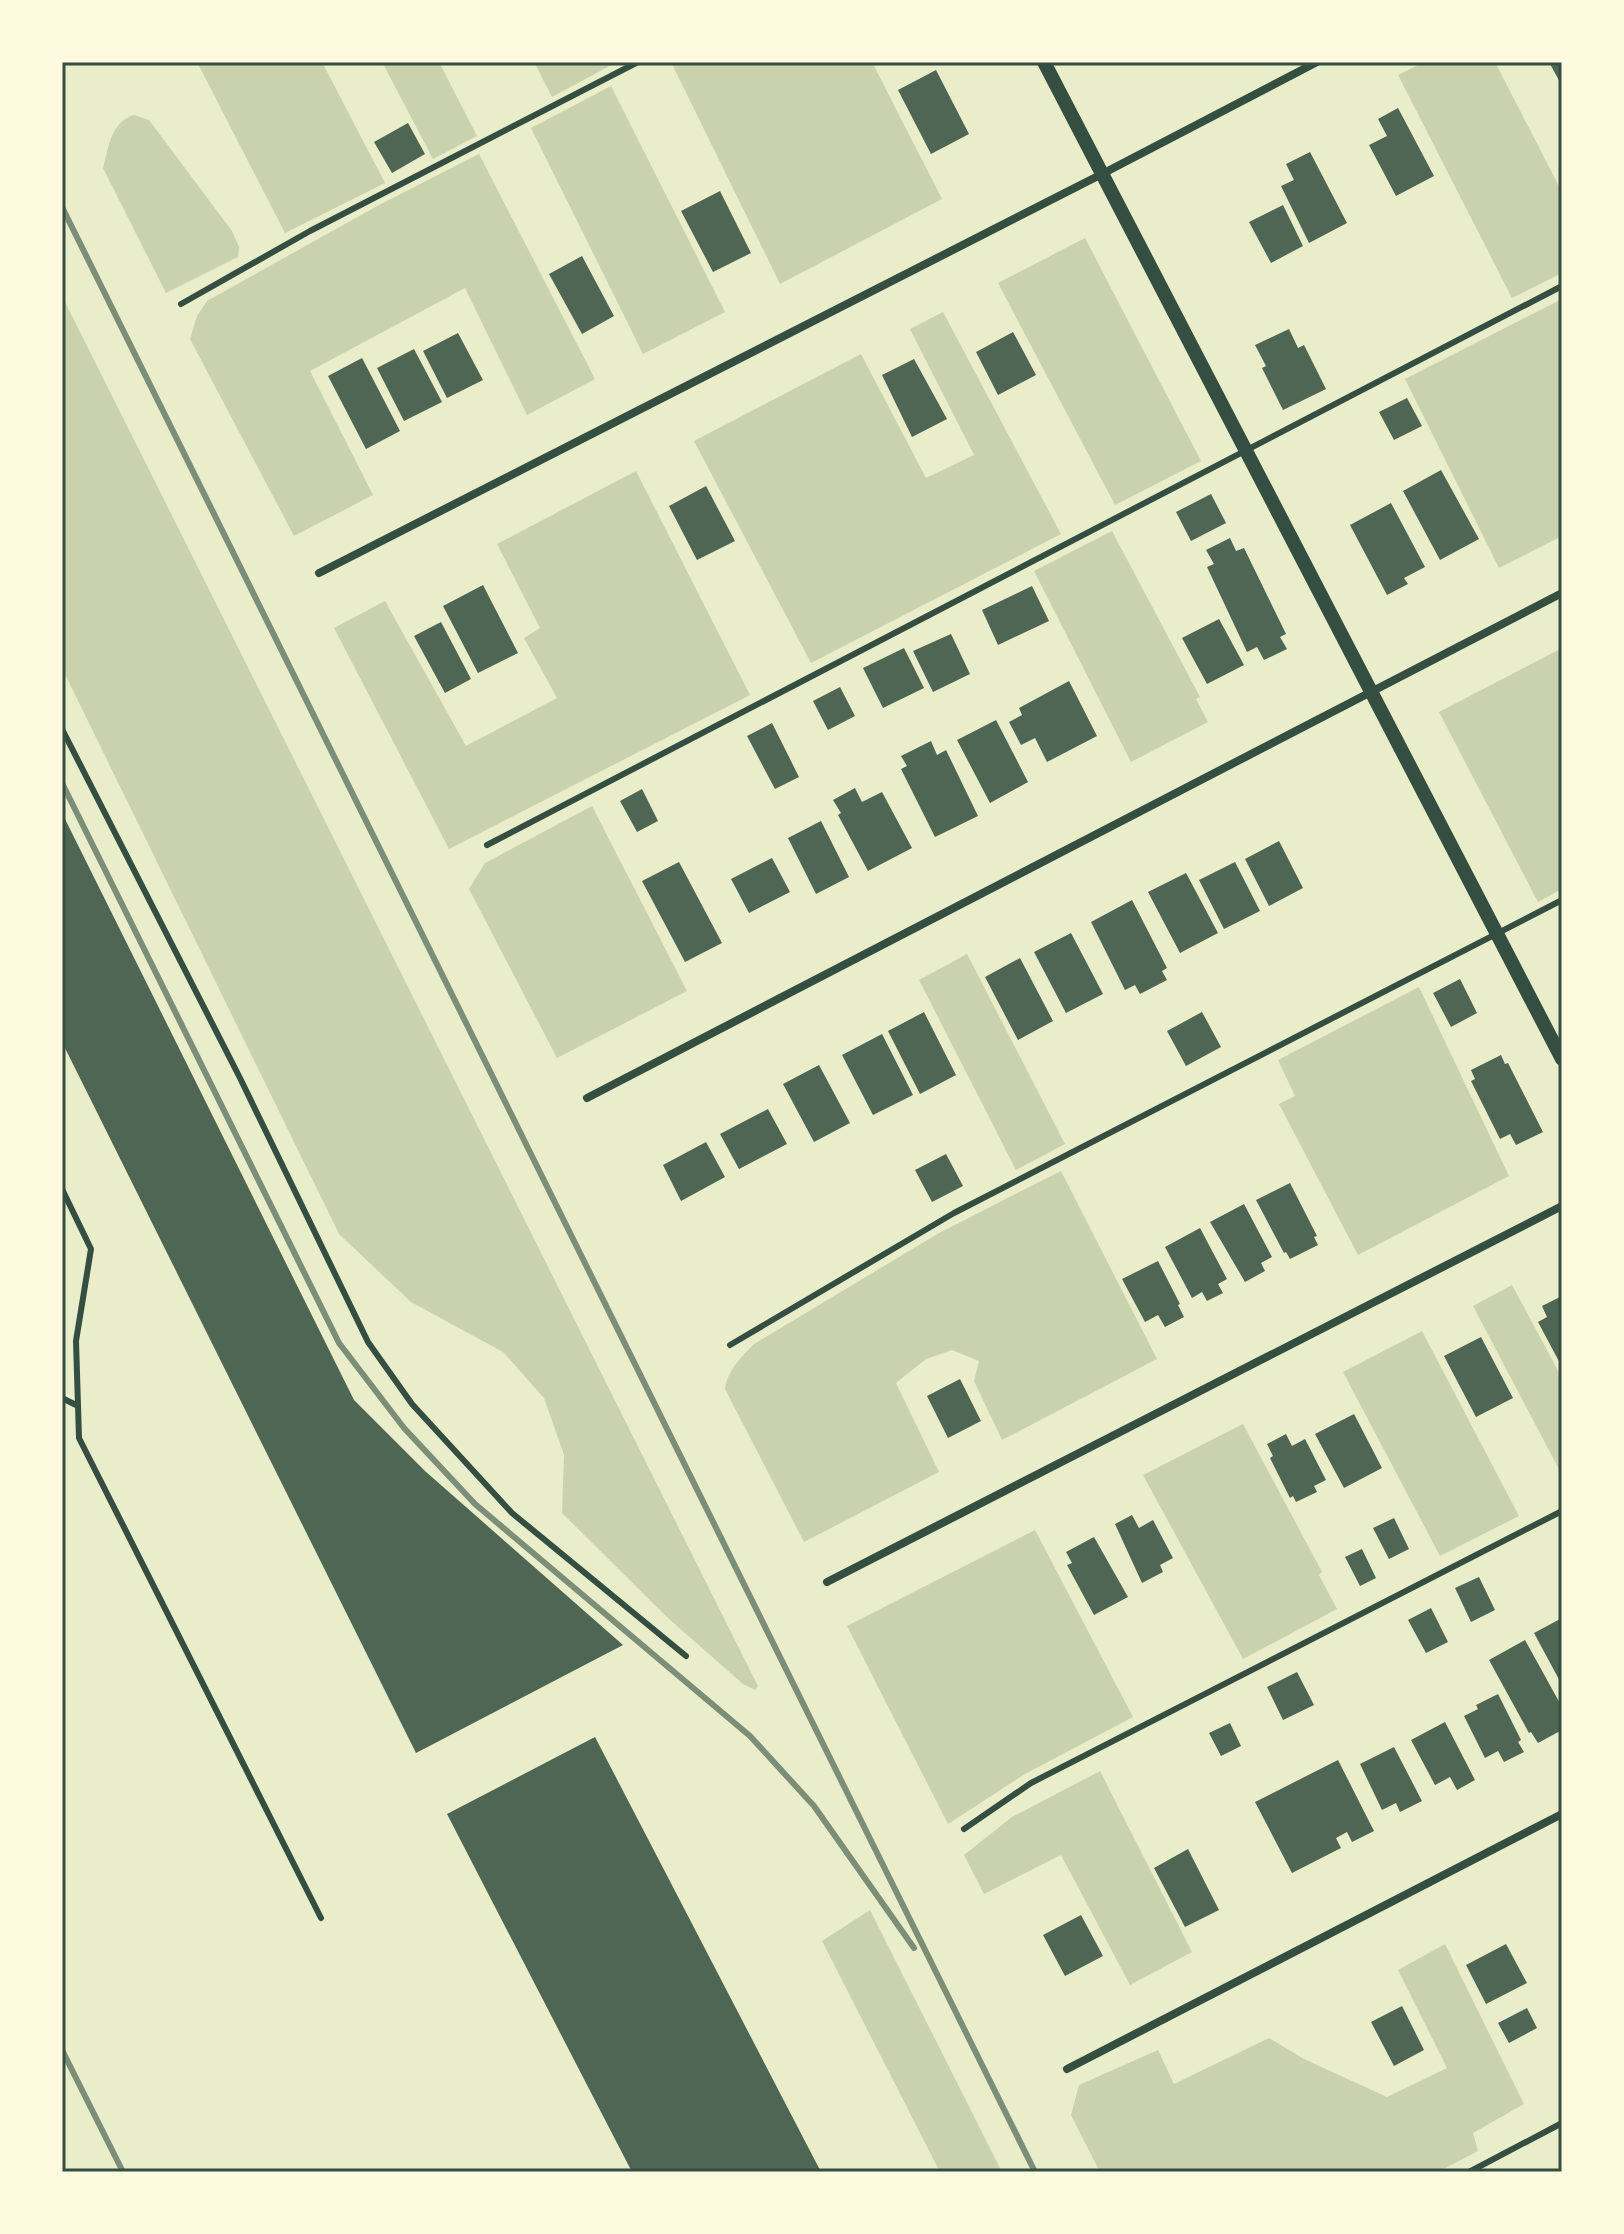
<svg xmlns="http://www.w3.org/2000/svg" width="1624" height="2234" font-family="'Space Grotesk',sans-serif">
<rect width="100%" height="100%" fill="#e9edc9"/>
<path fill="#cad2ad" d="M197,62H322L385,183L285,233Z
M382,62H439L477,136L433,159Z
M534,62H617L552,97Z
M671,62H872L942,199L780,284Z
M1424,62H1495L1562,192V273L1512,298L1398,75Z
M611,86L725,312L643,354L531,128Z
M134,115L149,120L232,231L239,247L238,257L166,293L103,168C109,146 111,122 134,115Z
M479,154L595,379L527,415L465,288L310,371L373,495L294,536L190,339L197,316L207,301L379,205Z
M1085,238L1201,461L1115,505L998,283Z
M62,296L758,1686L755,1690L743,1684L669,1619L562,1513L564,1455L544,1398L503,1352L411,1302L339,1234L62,668Z
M1562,299V536L1499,568L1405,379Z
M943,312L1061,534L811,663L694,441L861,354L926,478L974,455L910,329Z
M636,471L750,695L449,849L334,628L385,601L466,746L557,698L524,638L540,628L497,544Z
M1112,531L1200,697L1196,699L1208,722L1131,762L1034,571Z
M1562,648V889L1538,902L1439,712Z
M592,806L687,991L557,1058L469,889L485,863Z
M967,954L1065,1144L1016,1170L919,980Z
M1419,987L1509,1176L1358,1255L1279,1104L1295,1096L1278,1060Z
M1061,1171L1157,1359L1002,1440L974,1381L979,1361L952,1350L926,1359L896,1383L939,1472L804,1542L725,1389C727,1371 742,1356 754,1344L939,1233Z
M1512,1285L1562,1378V1475L1473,1306Z
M1422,1331L1519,1516L1440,1556L1343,1372Z
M1243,1424L1322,1572L1319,1575L1337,1609L1243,1659L1143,1475Z
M1035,1530L1133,1717L1025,1774L948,1824L847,1626Z
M1100,1771L1192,1952L1130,1985L1061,1855L984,1894L964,1855L1012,1817Z
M870,1910L1002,2172H940L822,1941Z
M1445,1944L1524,2104L1473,2133L1478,2151L1438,2172H1100L1071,2115L1079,2085L1158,2050L1174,2084L1269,2038L1304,2059L1387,2097L1447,2068L1398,1970Z"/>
<path fill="#4f6655" d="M1549,62H1562V86Z
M936,70L969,134L931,154L898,90Z
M1398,108L1434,176L1396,196L1369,145L1387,136L1378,119Z
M408,123L425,154L392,173L374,142Z
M1310,152L1347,223L1309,243L1281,186L1294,180L1286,164Z
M720,191L751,253L713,272L681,211Z
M1283,205L1303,246L1271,263L1249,222Z
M582,256L614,316L582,334L549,274Z
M1289,329L1298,348L1304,345L1326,389L1283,410L1262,368L1266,366L1255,345Z
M1013,332L1036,375L998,395L976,352Z
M458,333L483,380L447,398L423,351Z
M414,349L442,402L404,421L377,368Z
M362,358L400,431L366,449L328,376Z
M914,359L947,419L912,437L882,375Z
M1407,398L1422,426L1394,440L1379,412Z
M1441,470L1479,539L1440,560L1403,491Z
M706,486L735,541L697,560L669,506Z
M1211,494L1226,523L1191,541L1176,512Z
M1391,503L1425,567L1404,578L1408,584L1387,595L1350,525Z
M1230,538L1236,551L1244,548L1286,634L1280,637L1287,649L1264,660L1257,647L1247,652L1207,567L1214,564L1206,550Z
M483,585L518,653L478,673L443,606Z
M1032,586L1049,621L998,645L982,610Z
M1219,619L1244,665L1207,684L1182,638Z
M441,622L471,679L445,693L414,636Z
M951,634L970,674L933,692L913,651Z
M904,648L924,688L883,708L863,668Z
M1069,681L1097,736L1047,762L1035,738L1021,745L1009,722L1022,715L1019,708Z
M840,687L855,716L828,730L813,701Z
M996,720L1028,782L990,803L957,740Z
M772,723L799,777L775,789L747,736Z
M931,741L937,755L946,750L978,816L935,837L901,769L907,766L901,756Z
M855,788L862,802L882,792L912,848L868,871L838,815L841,813L833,800Z
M642,789L658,821L637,832L620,801Z
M62,813L354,1400L425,1471L623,1645L416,1753L62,1042Z
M821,821L849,877L816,894L788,838Z
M1279,841L1303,888L1269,906L1245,859Z
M772,858L790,892L749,913L731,879Z
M679,862L722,943L685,962L642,881Z
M1235,862L1260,911L1224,929L1199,880Z
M1186,873L1218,933L1180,953L1148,892Z
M1132,900L1167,968L1162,971L1167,980L1140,994L1135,985L1125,990L1091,922Z
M1071,933L1103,994L1066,1013L1034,952Z
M1020,958L1053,1021L1018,1040L985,977Z
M1460,979L1477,1013L1451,1027L1433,993Z
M924,1012L956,1075L920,1094L888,1031Z
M1202,1012L1221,1047L1186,1066L1167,1031Z
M882,1034L913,1095L873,1115L842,1055Z
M1501,1055L1505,1064L1508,1063L1543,1132L1516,1145L1510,1134L1500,1139L1471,1081L1475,1079L1471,1070Z
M819,1065L850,1123L814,1142L783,1084Z
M768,1109L787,1144L739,1169L720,1134Z
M706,1142L725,1177L681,1201L663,1165Z
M946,1154L963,1186L932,1202L915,1170Z
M1290,1183L1317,1236L1314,1237L1318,1245L1290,1259L1286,1252L1284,1253L1256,1200Z
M1244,1204L1272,1257L1261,1263L1265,1271L1245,1282L1210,1222Z
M1200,1228L1227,1279L1218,1284L1223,1293L1207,1301L1202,1292L1192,1298L1165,1247Z
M1158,1261L1180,1304L1178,1305L1184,1317L1165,1327L1158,1315L1145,1322L1122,1279Z
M1562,1296V1367L1538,1322L1547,1317L1542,1306Z
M1481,1337L1513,1398L1476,1417L1444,1356Z
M960,1379L981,1421L948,1438L927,1396Z
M1354,1414L1382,1468L1344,1488L1315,1434Z
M1286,1434L1292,1446L1305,1439L1326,1480L1314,1486L1317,1492L1296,1502L1293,1496L1290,1498L1270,1458L1273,1456L1267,1444Z
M1132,1515L1139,1528L1153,1520L1173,1558L1160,1565L1163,1572L1142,1583L1115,1524Z
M1394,1518L1409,1549L1389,1559L1373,1528Z
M1094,1537L1128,1597L1094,1615L1067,1565L1072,1563L1066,1552Z
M1362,1549L1376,1578L1360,1586L1345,1557Z
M1479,1577L1495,1610L1471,1622L1455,1588Z
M1431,1608L1448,1642L1426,1653L1408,1620Z
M1562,1618V1685L1534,1633Z
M1525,1640L1562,1707V1730L1538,1743L1531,1732L1529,1733L1489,1660Z
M1297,1672L1314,1705L1283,1720L1267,1687Z
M1498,1694L1521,1740L1518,1742L1524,1752L1504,1762L1498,1751L1485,1758L1464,1716L1478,1709L1476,1705Z
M1445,1722L1475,1780L1457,1790L1450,1777L1435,1785L1411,1740Z
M1230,1723L1241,1746L1221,1756L1209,1733Z
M595,1737L821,2172H632L447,1814Z
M1394,1747L1422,1801L1400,1812L1396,1803L1382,1810L1360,1764Z
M1338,1760L1374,1831L1352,1842L1347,1832L1336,1838L1341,1848L1292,1873L1255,1802Z
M1188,1849L1219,1910L1185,1927L1154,1868Z
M1081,1915L1103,1956L1065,1976L1043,1935Z
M1506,1944L1527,1983L1486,2004L1466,1965Z
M1402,2006L1424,2050L1394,2066L1371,2022Z
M1527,2008L1537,2028L1509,2043L1498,2023Z"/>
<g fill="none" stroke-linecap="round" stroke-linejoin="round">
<path stroke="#344e41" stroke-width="6" d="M181,304L310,231L638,62
M62,729L240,1078L368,1342L412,1404L512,1513L686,1656
M487,845L1562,286
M62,1189L91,1249L76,1341L79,1438L321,1918
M730,1345L954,1213L1562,900
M62,1398L78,1406
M964,1829L1031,1783L1562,1511
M1469,2172L1562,2123"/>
<path stroke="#344e41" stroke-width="8" d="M319,573L1102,174L1317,62
M587,1098L1562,593
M827,1582L1562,1206
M1067,2069L1562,1814"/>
<path stroke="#344e41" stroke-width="14" d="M1044,62L1562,1059"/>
<path stroke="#7c8e77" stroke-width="6" d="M62,207L1035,2172
M62,783L339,1343L404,1428L475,1504L750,1736L814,1806L914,1948
M62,2050L123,2172"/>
</g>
<rect width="1624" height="2234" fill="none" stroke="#fefae0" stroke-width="128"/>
<rect x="64" y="64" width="1496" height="2106" fill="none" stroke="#344e41" stroke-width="3"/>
</svg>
